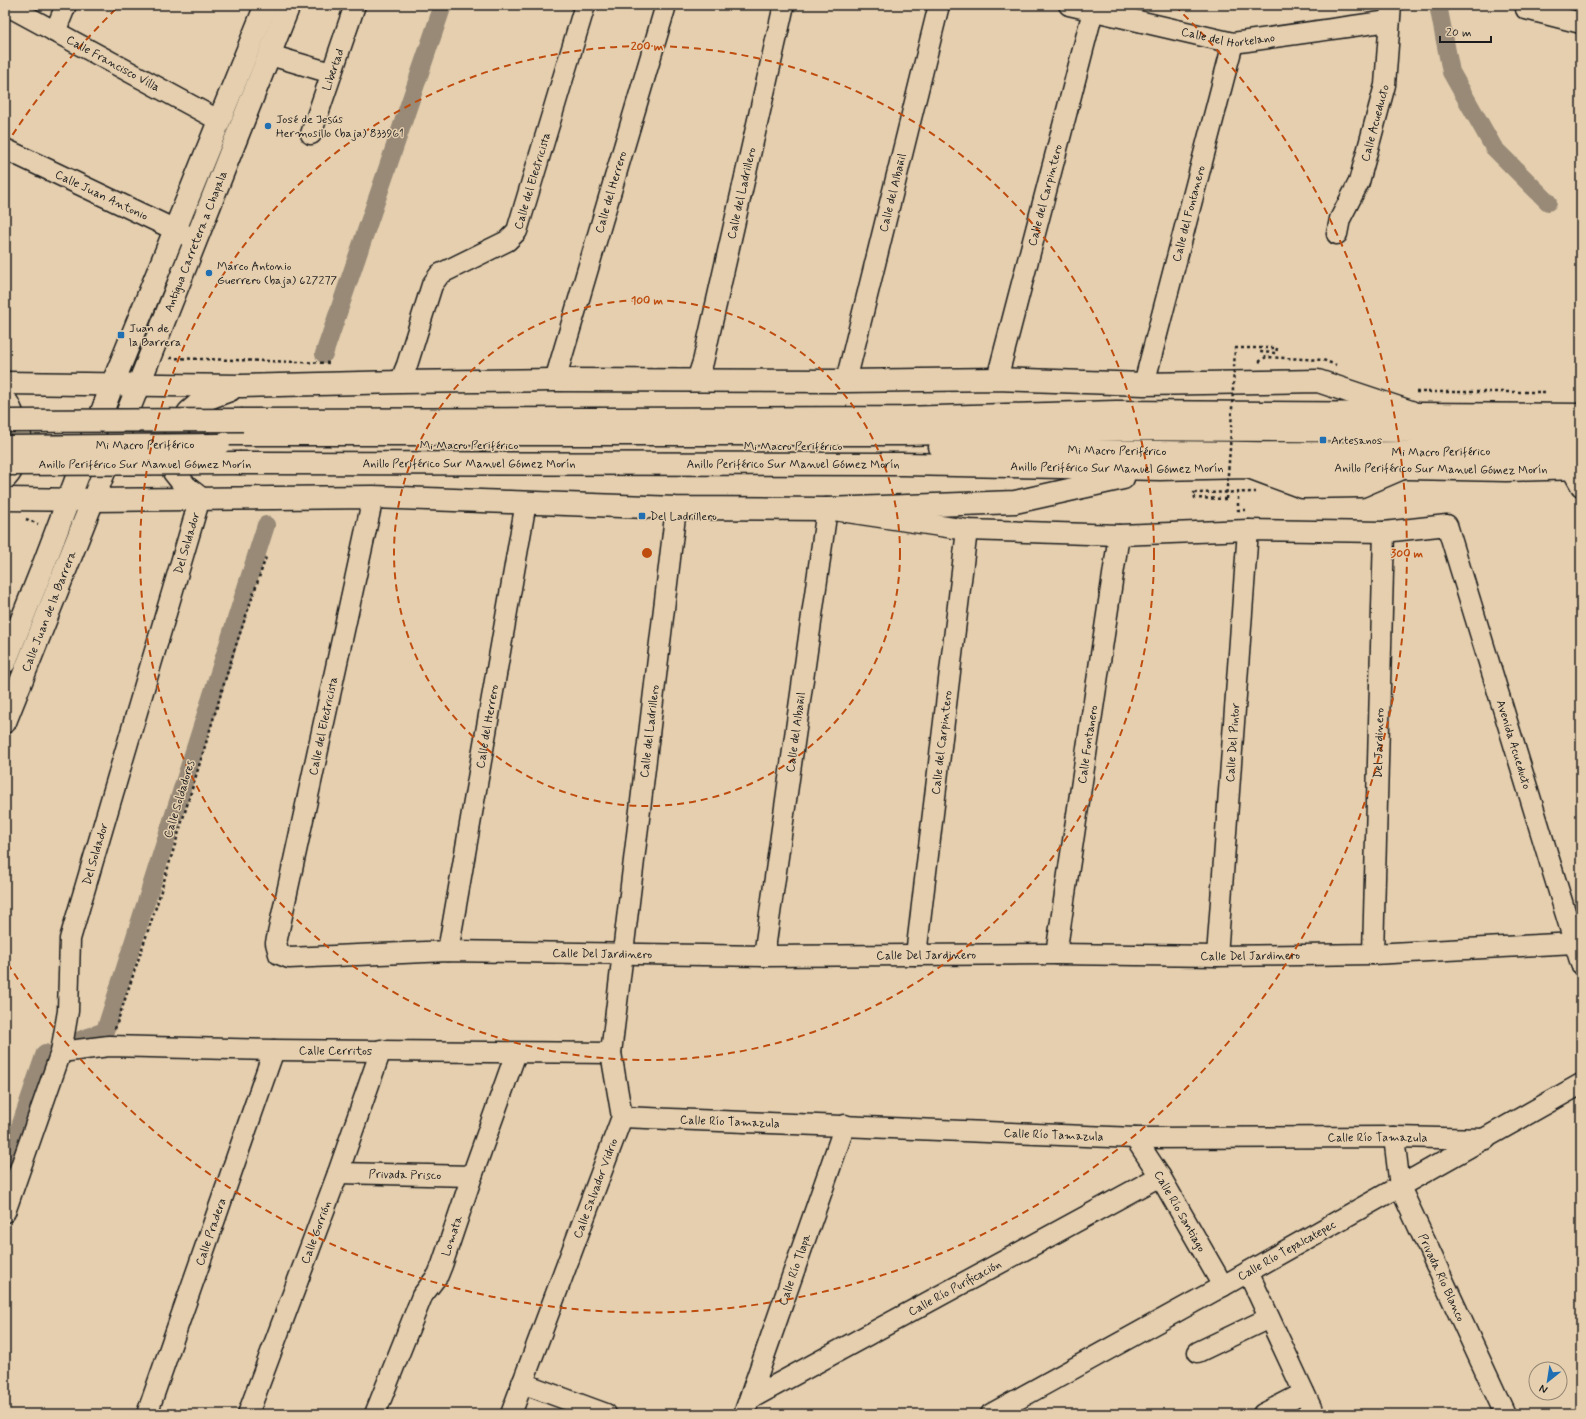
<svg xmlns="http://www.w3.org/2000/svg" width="1586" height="1419" font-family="Mynerve,sans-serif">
<rect width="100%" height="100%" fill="#e5cfaf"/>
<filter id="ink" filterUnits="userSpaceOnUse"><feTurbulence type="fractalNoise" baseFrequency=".025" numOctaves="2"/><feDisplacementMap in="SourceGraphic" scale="8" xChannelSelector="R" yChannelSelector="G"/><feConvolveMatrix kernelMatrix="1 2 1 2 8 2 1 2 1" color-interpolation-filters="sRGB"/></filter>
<g filter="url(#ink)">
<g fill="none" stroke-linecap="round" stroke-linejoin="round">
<path stroke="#988a77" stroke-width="18" d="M1438,5L1451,72L1494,148L1548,202
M324,354L443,5
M77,1041L105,1031L266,525
M5,1171L45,1053"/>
<defs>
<g id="minor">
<path id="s1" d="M6,5L220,121"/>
<path id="s2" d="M1069,5L1233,43L1389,21"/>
<path d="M1528,5L1526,9L1581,23"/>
<path d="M55,32L66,5"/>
<path d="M270,55L331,73"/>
<path id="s3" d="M311,134L355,5"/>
<path id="s4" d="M5,149L190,237"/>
<path id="s5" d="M1337,234L1340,219L1359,182L1385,85L1391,5"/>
<path id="s6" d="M997,379L1093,11"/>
<path id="s7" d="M555,380L666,5"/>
<path id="s8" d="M697,380L703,362L784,5"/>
<path id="s9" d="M846,381L939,5"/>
<path id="s10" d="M400,382L407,365L432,285L440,274L507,241L517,231L585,5"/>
<path id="s11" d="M1144,384L1233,43"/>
<path d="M219,435H904L1109,430L1581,433"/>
<path id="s12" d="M939,447C1153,452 1367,455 1581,449"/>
<path d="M1571,468L1581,486"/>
<path d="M1251,469L1302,488L1361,487L1405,468"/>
<path id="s13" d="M373,497L276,943L279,954L289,958L448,951L764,956L1056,954L1217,956L1373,954L1575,943"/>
<path id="s14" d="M448,951L526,502"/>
<path id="s15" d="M1056,954L1119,535"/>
<path id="s16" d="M1373,954L1384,532"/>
<path id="s17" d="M916,955L967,530"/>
<path id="s18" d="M764,956L827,509L967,530L1119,535L1248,530L1384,532L1447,525L1581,964"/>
<path id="s19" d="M1217,956L1248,530"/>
<path id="s20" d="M61,1052L109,1046L274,1050L611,1053"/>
<path id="s21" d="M622,1117L1135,1138L1394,1137L1486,1139"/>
<path id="s22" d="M1394,1137L1400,1187L1505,1414"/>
<path id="s23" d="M1135,1138L1160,1176L1223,1286"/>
<path id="s24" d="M338,1173L472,1176"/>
<path id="s25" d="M5,1212L61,1052L68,1011L70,939L200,498"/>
<path d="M1248,1272L1314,1414"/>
<path d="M1198,1352L1269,1318"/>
<path d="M522,1383L606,1414"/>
<path id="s26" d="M750,1399L1160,1176"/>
<path id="s27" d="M147,1414L274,1050"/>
<path id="s28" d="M248,1414L338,1173L381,1050"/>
<path id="s29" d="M375,1414L422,1296L438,1275L442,1265L472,1176L516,1053"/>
<path id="s30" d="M511,1414L622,1117L611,1053L676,508"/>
<path id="s31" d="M744,1414L845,1125"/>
<path id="s32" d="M991,1414L1223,1286L1581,1084"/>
<path d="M1263,1414L1304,1393"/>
</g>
<g id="major">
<path d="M5,383L241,386L400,382L555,380L846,381L997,379L1144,384L1318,381L1411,412"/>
<path d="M5,402L8,404C18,427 26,438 15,463C12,469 10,474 5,478"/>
<path d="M200,498L186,487L174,472L172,452L176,431L189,412L203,400L230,390"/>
<path d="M5,499L93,500L373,497L676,508L827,509"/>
<path d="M5,662L42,569L113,383L266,5"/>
<path id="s33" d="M5,722C99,483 195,244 289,5"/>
</g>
<g id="highway">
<path d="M243,420L902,418L1116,412L1581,415"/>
<path id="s34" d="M241,463L902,464L1160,469L1247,467L1408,468L1506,470L1581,468"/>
<path d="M827,509L1015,502L1123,478"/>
</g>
</defs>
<use href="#minor" stroke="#1c1c1c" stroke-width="23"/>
<use href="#major" stroke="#1c1c1c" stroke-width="25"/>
<use href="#highway" stroke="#1c1c1c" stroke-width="25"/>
<path stroke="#1c1c1c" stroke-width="2.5" stroke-dasharray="3 3" stroke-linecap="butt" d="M1235,348H1277L1276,353L1258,352
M170,358L331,363
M1259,362L1266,357L1323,360L1336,365
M1416,392H1547
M1238,491V510H1249
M1226,499L1195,498L1194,493L1256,492
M26,519L38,524
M115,1029L156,907L234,651L266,557"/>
<use href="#minor" stroke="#e5cfaf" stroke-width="20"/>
<use href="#major" stroke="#e5cfaf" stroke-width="22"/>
<use href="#highway" stroke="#e5cfaf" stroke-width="22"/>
<defs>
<g id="minor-bridge">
<path id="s35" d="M5,446L220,444"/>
</g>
<path id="highway-bridge" d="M5,421L243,420
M5,464L241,463"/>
</defs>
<use href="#minor-bridge" stroke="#1c1c1c" stroke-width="23" stroke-linecap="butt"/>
<use href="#highway-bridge" stroke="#1c1c1c" stroke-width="25" stroke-linecap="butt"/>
<path stroke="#1c1c1c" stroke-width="2.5" stroke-dasharray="3 3" stroke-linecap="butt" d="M1226,499L1230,449L1235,348"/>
<use href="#minor-bridge" stroke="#e5cfaf" stroke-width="20"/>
<use href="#highway-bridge" stroke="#e5cfaf" stroke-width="22"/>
</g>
</g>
<g fill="none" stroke="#bf4d0f" stroke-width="2" stroke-dasharray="7 5">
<circle cx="647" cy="553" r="253"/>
<circle cx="647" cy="553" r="507"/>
<path d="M6 145A760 760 0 0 1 119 6M1175 6A760 760 0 1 1 6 961"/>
</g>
<g fill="#1f6fb2" stroke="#e5cfaf" stroke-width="1.5">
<circle cx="268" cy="126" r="4"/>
<circle cx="209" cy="273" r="4"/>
<rect x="117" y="331" width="8" height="8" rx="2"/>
<rect x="1319" y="436" width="8" height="8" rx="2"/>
<rect x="638" y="512" width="8" height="8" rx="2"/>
</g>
<g text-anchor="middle" stroke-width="3" stroke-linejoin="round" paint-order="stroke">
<g font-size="12" fill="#1c1c1c" stroke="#e5cfaf">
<text dy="4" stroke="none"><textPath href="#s2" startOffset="163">Calle del Hortelano</textPath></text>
<text dy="4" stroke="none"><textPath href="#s1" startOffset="122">Calle Francisco Villa</textPath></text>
<text dy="4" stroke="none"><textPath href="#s3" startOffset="68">Libertad</textPath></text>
<text dy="4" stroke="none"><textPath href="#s5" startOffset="118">Calle Acueducto</textPath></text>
<text dy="4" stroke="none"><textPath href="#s10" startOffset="257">Calle del Electricista</textPath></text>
<text dy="4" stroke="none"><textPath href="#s7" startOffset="196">Calle del Herrero</textPath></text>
<text dy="4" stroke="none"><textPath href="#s8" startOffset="192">Calle del Ladrillero</textPath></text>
<text dy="4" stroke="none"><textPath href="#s9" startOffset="194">Calle del Albañil</textPath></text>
<text dy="4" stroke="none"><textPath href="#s4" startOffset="107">Calle Juan Antonio</textPath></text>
<text dy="4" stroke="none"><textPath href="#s6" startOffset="190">Calle del Carpintero</textPath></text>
<text dy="4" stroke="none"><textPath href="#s11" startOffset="176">Calle del Fontanero</textPath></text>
<text dy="4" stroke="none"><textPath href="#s33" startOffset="517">Antigua Carretera a Chapala</textPath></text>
<text dy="4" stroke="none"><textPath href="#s35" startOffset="140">Mi Macro Periférico</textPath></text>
<text x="469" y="449">Mi Macro Periférico</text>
<text x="793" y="450">Mi Macro Periférico</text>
<text dy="4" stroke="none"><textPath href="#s12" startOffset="178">Mi Macro Periférico</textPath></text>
<text dy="4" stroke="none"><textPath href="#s12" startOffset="502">Mi Macro Periférico</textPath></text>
<text x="145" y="468">Anillo Periférico Sur Manuel Gómez Morín</text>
<text dy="4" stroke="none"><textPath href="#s34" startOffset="228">Anillo Periférico Sur Manuel Gómez Morín</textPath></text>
<text dy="4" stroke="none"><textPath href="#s34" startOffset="552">Anillo Periférico Sur Manuel Gómez Morín</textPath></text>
<text dy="4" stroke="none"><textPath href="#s34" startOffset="876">Anillo Periférico Sur Manuel Gómez Morín</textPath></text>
<text dy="4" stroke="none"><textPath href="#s34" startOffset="1200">Anillo Periférico Sur Manuel Gómez Morín</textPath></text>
<text dy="4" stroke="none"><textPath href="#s25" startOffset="696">Del Soldador</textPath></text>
<text dy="4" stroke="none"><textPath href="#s33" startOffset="119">Calle Juan de la Barrera</textPath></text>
<text transform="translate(323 726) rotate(-78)" y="4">Calle del Electricista</text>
<text dy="4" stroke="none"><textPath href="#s14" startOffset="228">Calle del Herrero</textPath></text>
<text dy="4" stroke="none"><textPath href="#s30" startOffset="706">Calle del Ladrillero</textPath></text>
<text dy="4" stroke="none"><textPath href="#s18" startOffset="226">Calle del Albañil</textPath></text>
<text dy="4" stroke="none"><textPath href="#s17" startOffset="214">Calle del Carpintero</textPath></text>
<text dy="4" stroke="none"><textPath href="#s19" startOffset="214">Calle Del Pintor</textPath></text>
<text dy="4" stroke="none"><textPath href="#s16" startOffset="211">Del Jardinero</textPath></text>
<text dy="4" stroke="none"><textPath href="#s18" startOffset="1303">Avenida Acueducto</textPath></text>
<text dy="4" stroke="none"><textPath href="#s15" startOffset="212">Calle Fontanero</textPath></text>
<text transform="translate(179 799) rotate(-73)" y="4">Calle Soldadores</text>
<text dy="4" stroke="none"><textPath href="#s25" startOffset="372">Del Soldador</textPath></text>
<text dy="4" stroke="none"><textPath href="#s13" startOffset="792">Calle Del Jardinero</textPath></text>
<text dy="4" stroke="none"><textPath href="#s13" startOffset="1116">Calle Del Jardinero</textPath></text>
<text dy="4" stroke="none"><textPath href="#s13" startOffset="1440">Calle Del Jardinero</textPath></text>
<text dy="4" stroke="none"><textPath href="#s20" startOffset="275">Calle Cerritos</textPath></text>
<text dy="4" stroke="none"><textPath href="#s21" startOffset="108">Calle Río Tamazula</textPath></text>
<text dy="4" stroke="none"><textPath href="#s21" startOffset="432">Calle Río Tamazula</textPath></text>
<text dy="4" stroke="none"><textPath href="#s21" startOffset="756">Calle Río Tamazula</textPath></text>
<text dy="4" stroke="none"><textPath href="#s24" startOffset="67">Privada Prisco</textPath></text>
<text dy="4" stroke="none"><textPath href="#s30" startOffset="241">Calle Salvador Vidrio</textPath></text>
<text dy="4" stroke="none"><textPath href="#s23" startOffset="86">Calle Río Santiago</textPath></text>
<text dy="4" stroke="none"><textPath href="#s27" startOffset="193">Calle Pradera</textPath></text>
<text dy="4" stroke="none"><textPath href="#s28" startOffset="194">Calle Gorrión</textPath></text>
<text dy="4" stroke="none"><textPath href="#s29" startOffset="195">Lomata</textPath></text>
<text dy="4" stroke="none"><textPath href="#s32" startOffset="338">Calle Río Tepalcatepec</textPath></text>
<text dy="4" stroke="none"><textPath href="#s31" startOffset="153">Calle Río Tlapa</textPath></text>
<text dy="4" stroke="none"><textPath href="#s22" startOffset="150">Privada Río Blanco</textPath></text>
<text dy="4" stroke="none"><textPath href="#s26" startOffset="233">Calle Río Purificación</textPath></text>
</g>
<g font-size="12" fill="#1c1c1c" stroke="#e5cfaf" text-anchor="start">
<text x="276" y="123">José de Jesús<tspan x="276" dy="14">Hermosillo (baja) 833961</tspan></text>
<text x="217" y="270">Marco Antonio<tspan x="217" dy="14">Guerrero (baja) 627277</tspan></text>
<text x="129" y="332">Juan de<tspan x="129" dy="14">la Barrera</tspan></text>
<text x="1331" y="444">Artesanos</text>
<text x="650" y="520">Del Ladrillero</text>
</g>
</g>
<circle cx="647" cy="553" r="6" fill="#bf4d0f" stroke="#e5cfaf" stroke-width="2"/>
<g font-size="12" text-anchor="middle" font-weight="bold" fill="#bf4d0f" stroke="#e5cfaf" stroke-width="3" stroke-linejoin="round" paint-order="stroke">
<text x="647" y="50">200 m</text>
<text x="647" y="304">100 m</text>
<text x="1407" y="557">300 m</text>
</g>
<rect width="1586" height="1419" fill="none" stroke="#e5cfaf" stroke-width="20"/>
<rect x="10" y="10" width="1566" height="1399" fill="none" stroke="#1c1c1c" stroke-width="1.5" filter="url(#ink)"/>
<g transform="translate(1548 1381) rotate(210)"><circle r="19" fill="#e5cfaf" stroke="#958774"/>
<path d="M0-3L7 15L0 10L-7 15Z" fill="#1f6fb2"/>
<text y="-6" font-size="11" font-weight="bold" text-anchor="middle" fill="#1c1c1c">N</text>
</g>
<path d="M1440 36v6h51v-6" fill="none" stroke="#1c1c1c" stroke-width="2"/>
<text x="1446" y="36" font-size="12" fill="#1c1c1c" stroke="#e5cfaf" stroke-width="3" paint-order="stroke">20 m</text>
</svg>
